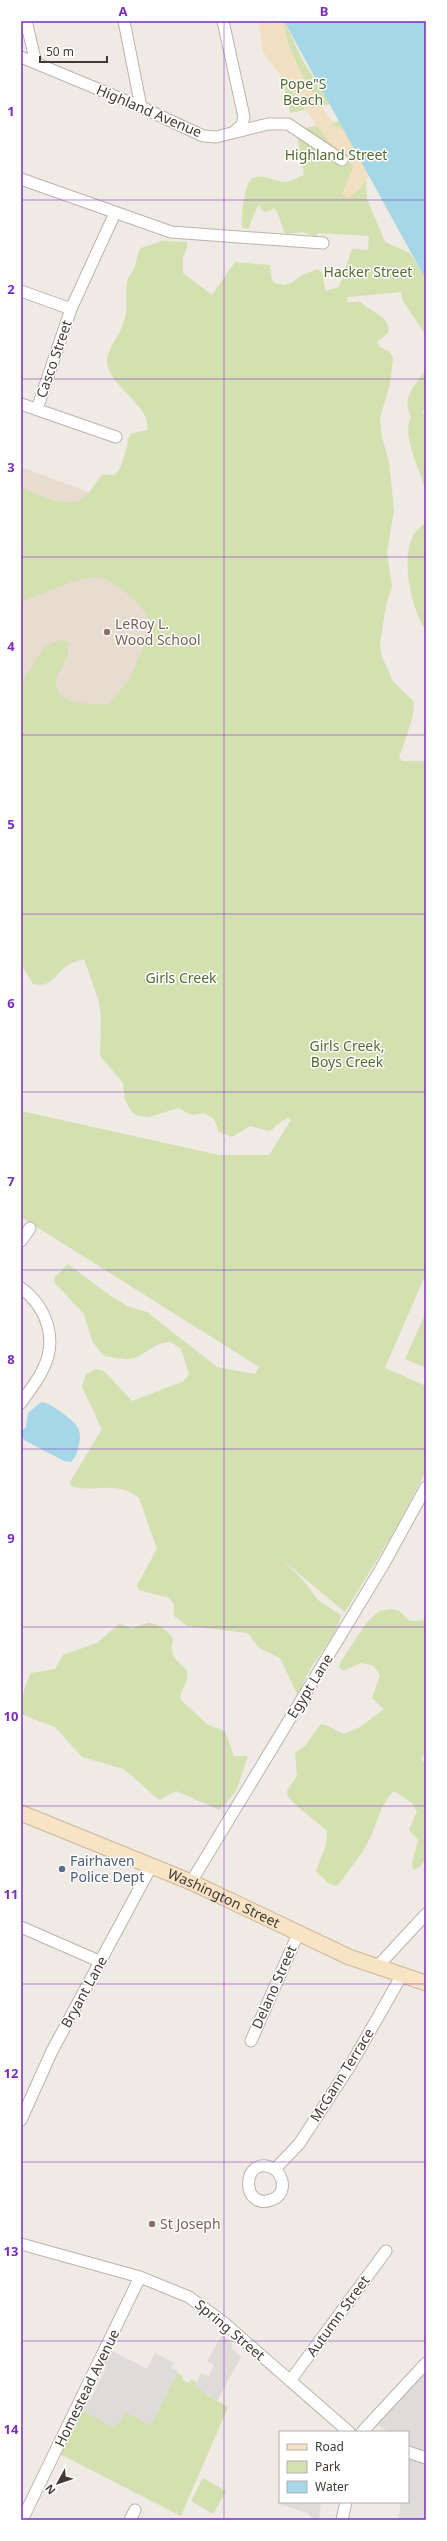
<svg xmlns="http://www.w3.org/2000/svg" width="447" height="2541" font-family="'Noto Sans',sans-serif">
<rect width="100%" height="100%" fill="#efeae4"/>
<path fill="#e7dccf" d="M21,467L233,546L132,759L21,717Z"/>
<path fill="#d3e0b0" d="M271,21H284L303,61L331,104L290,113Z
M363,116L367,199L385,242L410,253L426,280V335L403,301L401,292L348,297L347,302H361C370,312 386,314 389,329L387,334L377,342L380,347L390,352L393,358L390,384L380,418L382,438L389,461L394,511L387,552L392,586L386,605L380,645L382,657L393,681L414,702L413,716L399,758L402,761H426V1278H424L385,1368L426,1386V1471L398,1525L345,1612L280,1558L303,1580L318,1600L341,1615C335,1643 306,1664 301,1692L297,1694L280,1658L259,1648L248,1633L187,1626L174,1616V1604L169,1598L139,1590L137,1585L157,1549L139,1498C115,1479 96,1494 71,1486L70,1482L102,1429L82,1387L86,1374L96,1369L105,1372L132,1401L184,1381L189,1374L181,1349L171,1342C155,1341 145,1356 130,1359C122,1360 112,1357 104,1356L92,1341L84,1314L54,1282L55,1277L68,1264L108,1294L127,1306L147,1312L217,1367L255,1374L259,1367L21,1217V1111L219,1155H269L291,1120L287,1118C264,1132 280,1134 250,1126L232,1137L219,1132L214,1119L204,1113L192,1115L178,1108L149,1117L138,1116L132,1112L125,1100L123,1083L100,1056L101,1018L99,1002L84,959C79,961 72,962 68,965C54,974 54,988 33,984L21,964V681C37,666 37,642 64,640L69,643C68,648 68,654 66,659C64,665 58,671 57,678C50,705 92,705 108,704L129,680L151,629C150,618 141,605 132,598C101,569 90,575 54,589C42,593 32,596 21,604V486C37,496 70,511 86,496C92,490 96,481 103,474C106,474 110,475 113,475C122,475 127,443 130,434L147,430C153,406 108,387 107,361C107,349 120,335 123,324C129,310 125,296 127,282C128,276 134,271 135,266C137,260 137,253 141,248L163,241L187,242V248L183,258V273L212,295L235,262L270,265L272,280L275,283L285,285L293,282L302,275L318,269L323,274L325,291L339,287L352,249L368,250L369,236L318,233L316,237L303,232L286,234C280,225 281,216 274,208L269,211L264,212L258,205L248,229L242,228C241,218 244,182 253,178C265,173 275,183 286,182C292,181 298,177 304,175L296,130Z
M426,370V402L423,412L426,418V493C421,469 401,438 411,417C401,397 415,385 426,370Z
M426,521V631C412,611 401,562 412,538C415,530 422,527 426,521Z
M426,1312V1368L405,1359Z
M392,1609C409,1611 402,1627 426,1619V1752L421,1759L426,1765V1857L421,1866L413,1870L412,1863L418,1840L409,1830L417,1811L412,1803L394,1791C380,1804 378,1821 370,1838C362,1855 349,1870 338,1885L335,1886L327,1882L316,1871L326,1845L327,1831L297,1806L288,1797L287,1791L297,1776L295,1753L305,1746L320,1725L323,1724L344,1734L360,1727L384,1709L372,1698L380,1675L374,1666L361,1663L343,1671L339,1667L340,1663L367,1622L379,1611Z
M148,1623C158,1623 168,1630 173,1639C169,1659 176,1658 187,1671C189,1683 181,1688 180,1699L208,1725L225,1731L234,1756H248L236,1791L220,1810L176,1791L159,1800L124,1769L82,1757L55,1727L21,1714C21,1698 24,1687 31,1673L55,1669L63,1655L97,1643L119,1624L132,1628Z
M177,2373L183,2376L182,2380L189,2383L191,2380L196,2382L195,2386L206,2392L205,2394L228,2407L181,2516L56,2452L77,2408L120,2423L126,2412L151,2425Z
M203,2478L226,2491L213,2514L191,2501Z"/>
<path fill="#f1dfc2" d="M258,21H284C284,48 315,99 332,120V126L345,129L376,166L360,189L348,198L342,195L353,166L334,149L263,52Z"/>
<path fill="#dedbd9" d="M222,2335L232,2344L231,2348L241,2357L217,2401L195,2386L201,2373L209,2376L214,2365L207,2361Z
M106,2348L147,2369L155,2353L174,2363L171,2368L178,2371L151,2425L126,2412L120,2423L117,2422L114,2428L77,2408L83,2397L90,2401L106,2367L99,2363Z
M419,2370L426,2376V2520H398L401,2502H408V2432H389L372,2421Z
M280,2499V2502H321L319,2520H314L307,2513L277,2503Z"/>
<path fill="#a6d7e7" d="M284,21H426V280Z
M41,1402C49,1403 55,1408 61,1412C76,1423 84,1429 78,1448C76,1455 76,1457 71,1462L64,1461L24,1440L21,1435L22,1430L26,1427L28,1413Z"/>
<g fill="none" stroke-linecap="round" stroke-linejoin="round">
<defs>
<path id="minor" d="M26,21L36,63
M124,21L141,107
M223,21L244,117L242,125L235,131
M21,57L141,107L203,136L216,137L268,124H288L342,160
M21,179L171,232L323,243
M21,291L71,309
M21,404L116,437
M37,409L71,309L115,213
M21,1241L30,1228
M21,1288C47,1307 58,1340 43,1369C38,1381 28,1392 21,1403
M191,1882L382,1567L426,1487
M21,1927L101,1962
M377,1967L426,1914
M251,2041L298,1934
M21,2120L52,2051L151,1867
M275,2169C285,2179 286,2195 271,2200C240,2211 241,2152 275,2169L299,2144L350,2066L402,1975
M21,2244L140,2277L189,2297L223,2322L349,2432
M290,2381L386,2251
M362,2432L426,2363
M408,2452L426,2458
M22,2520L140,2277
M130,2520L135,2510
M342,2520L346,2502"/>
<g id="secondary">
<path id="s1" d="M21,1813L191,1882L349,1957L426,1983"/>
</g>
</defs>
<use href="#minor" stroke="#bdb3aa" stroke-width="13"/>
<use href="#secondary" stroke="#cdb79a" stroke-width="17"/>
<use href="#minor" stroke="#fff" stroke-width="11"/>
<use href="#secondary" stroke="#f8e3c5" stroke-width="15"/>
</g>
<path fill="none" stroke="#7b2cbf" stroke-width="1" stroke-opacity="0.55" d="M224,21V2520M21,200H426M21,379H426M21,557H426M21,735H426M21,914H426M21,1092H426M21,1270H426M21,1449H426M21,1627H426M21,1806H426M21,1984H426M21,2162H426M21,2341H426"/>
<g fill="#8d6e63" stroke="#fff" stroke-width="1.5">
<circle cx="107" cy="632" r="4"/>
<circle cx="152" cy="2224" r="4"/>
</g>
<circle fill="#5c6f8a" stroke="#fff" stroke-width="1.5" cx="62" cy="1869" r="4"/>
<g text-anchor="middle" stroke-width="3" stroke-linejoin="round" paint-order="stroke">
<g font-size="14" fill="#506b2f" stroke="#fff">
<text x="303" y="89">Pope"S<tspan x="303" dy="16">Beach</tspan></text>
<text x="336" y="160">Highland Street</text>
<text x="368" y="277">Hacker Street</text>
<text x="181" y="983">Girls Creek</text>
<text x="347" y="1051">Girls Creek,<tspan x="347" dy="16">Boys Creek</tspan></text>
</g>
<g font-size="14" fill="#413a34" stroke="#fff">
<text transform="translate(149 111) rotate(23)" y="5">Highland Avenue</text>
<text transform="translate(54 359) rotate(-71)" y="5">Casco Street</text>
<text transform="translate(310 1686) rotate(-58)" y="5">Egypt Lane</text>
<text dy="5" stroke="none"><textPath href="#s1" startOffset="220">Washington Street</textPath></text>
<text transform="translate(274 1987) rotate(-66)" y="5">Delano Street</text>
<text transform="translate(84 1992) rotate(-61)" y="5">Bryant Lane</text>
<text transform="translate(342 2075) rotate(-58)" y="5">McGann Terrace</text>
<text transform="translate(338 2316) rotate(-54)" y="5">Autumn Street</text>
<text transform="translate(230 2330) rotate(40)" y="5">Spring Street</text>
<text transform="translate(87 2388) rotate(-64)" y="5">Homestead Avenue</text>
</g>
<g font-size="14" fill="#785e54" stroke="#fff" text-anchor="start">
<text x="115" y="629">LeRoy L.<tspan x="115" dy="16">Wood School</tspan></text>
<text x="160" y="2229">St Joseph</text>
</g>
<g font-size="14" fill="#4e5e75" stroke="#fff" text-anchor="start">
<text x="70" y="1866">Fairhaven<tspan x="70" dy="16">Police Dept</tspan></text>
</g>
</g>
<rect width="447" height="2541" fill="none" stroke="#ffffff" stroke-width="44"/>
<rect x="279" y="2431" width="130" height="72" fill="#ffffff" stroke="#b3b0ae"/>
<rect x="287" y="2444" width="20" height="6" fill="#f8e3c5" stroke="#b3b0ae"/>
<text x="315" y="2451" font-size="12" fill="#413a34">Road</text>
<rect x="287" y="2461" width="20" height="12" fill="#d3e0b0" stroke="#b3b0ae"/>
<text x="315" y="2471" font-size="12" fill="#413a34">Park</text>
<rect x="287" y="2481" width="20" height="12" fill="#a6d7e7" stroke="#b3b0ae"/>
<text x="315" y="2491" font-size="12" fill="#413a34">Water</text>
<g transform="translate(58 2483) rotate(230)" stroke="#ffffff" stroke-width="3" paint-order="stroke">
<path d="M0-3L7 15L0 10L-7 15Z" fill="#413a34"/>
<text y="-6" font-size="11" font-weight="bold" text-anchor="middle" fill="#413a34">N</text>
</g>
<path d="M40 56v6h67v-6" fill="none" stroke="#413a34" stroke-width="2"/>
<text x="46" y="56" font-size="12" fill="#413a34" stroke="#ffffff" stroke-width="3" paint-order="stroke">50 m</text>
<rect x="22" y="22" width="403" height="2497" fill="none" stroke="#7b2cbf" stroke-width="1.5"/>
<g font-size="13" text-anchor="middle" font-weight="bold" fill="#7b2cbf">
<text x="123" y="16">A</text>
<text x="324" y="16">B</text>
<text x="11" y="116">1</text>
<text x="11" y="294">2</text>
<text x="11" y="472">3</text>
<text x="11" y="651">4</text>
<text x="11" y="829">5</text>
<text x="11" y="1008">6</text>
<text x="11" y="1186">7</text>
<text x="11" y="1364">8</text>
<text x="11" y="1543">9</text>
<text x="11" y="1721">10</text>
<text x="11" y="1899">11</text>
<text x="11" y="2078">12</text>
<text x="11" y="2256">13</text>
<text x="11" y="2434">14</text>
</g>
</svg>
